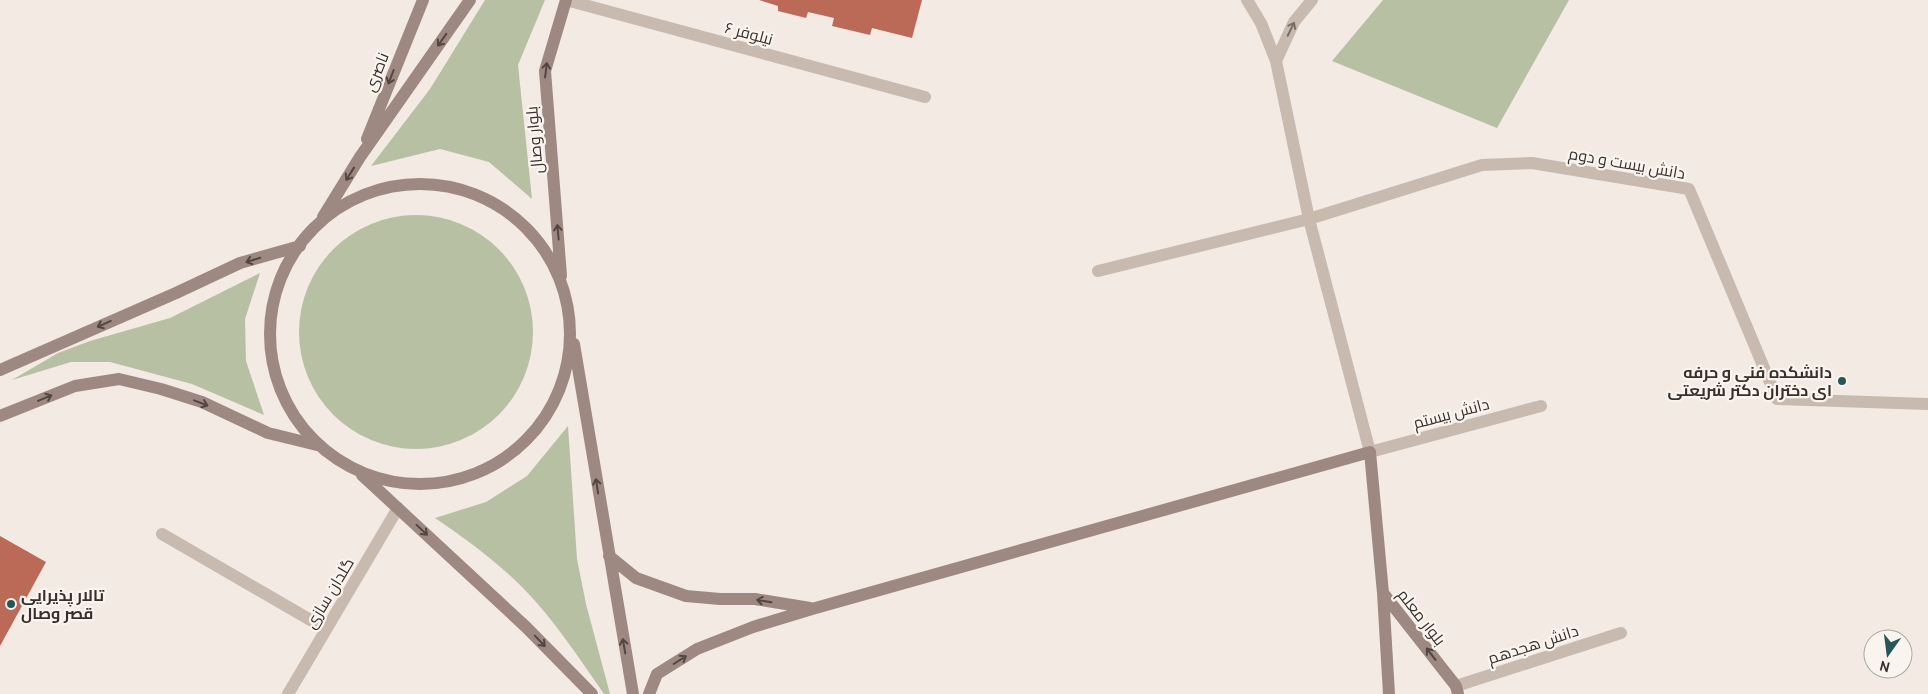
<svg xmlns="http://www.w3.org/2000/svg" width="1928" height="694" font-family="Cabin,Cairo,sans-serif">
<rect width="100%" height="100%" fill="#f2eae3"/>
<path fill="#b8c0a4" d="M485,0H545L518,65L532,199L489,162L440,149L371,166L430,89Z
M1383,0H1569L1497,128L1332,61Z
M299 332a117 117 0 1 1 234 0a117 117 0 1 1-234 0Z
M260,273L245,319L246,361L264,415L192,384L110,362H71L12,380L58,353L90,341L170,318Z
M568,426L577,559L586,604L610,694H604C579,658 553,618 522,587C496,561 466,539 435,518L486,502L527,476Z"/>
<path fill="#bb6a58" d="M759,0H922L912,38L872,28L870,35L832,26L834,18L808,12L806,18L778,11V6Z
M0,536L46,562L0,646Z"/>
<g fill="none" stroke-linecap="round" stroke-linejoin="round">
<path stroke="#c9baaf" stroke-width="12" d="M566,0L925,97
M1247,0L1261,23L1276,61L1309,219L1370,452L1541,406
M1276,61L1294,22L1312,0
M1098,271L1309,219L1482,165L1532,163L1689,189L1777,399L1928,404
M162,534L326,629
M1456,686L1621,633
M288,694L398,508"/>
<path stroke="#9d8981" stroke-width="12" d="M367,139L423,0
M270 334a150 150 0 1 1 300 0a150 150 0 1 1-300 0Z
M323,217L360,157L470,0
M561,276L545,71L566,0
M574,344L633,694
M0,370L176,293L240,263L300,246
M0,416L75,386L119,379L161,389L202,402L268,433L317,445
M362,475L526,627L592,694
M609,556L636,578L686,596L720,599H755L810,608
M1383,593L1456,686L1458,694
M649,694L657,674L697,649L753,627L812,609L1370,452L1383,593L1389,694"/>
</g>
<defs><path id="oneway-shaft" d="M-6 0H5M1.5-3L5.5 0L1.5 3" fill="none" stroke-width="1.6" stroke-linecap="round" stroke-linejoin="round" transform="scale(1.25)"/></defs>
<use stroke="#7a6e68" href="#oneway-shaft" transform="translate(1291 29) rotate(-64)"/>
<g stroke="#524642">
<use href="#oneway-shaft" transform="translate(442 40) rotate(125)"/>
<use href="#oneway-shaft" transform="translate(546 70) rotate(-83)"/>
<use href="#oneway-shaft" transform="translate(391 77) rotate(111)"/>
<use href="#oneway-shaft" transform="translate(350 174) rotate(122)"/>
<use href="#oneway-shaft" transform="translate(558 232) rotate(-95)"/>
<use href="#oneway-shaft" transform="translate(253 260) rotate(163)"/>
<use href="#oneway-shaft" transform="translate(104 324) rotate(156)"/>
<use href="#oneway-shaft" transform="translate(45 398) rotate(-22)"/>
<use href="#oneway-shaft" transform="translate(201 403) rotate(21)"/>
<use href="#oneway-shaft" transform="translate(597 486) rotate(-99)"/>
<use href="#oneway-shaft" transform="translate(422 530) rotate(43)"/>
<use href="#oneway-shaft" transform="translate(764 601) rotate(-170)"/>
<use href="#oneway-shaft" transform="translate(540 641) rotate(46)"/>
<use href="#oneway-shaft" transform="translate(624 646) rotate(-100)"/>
<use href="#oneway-shaft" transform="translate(1431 654) rotate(-128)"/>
<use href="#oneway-shaft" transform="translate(680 660) rotate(-32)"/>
</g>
<g fill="#265757" stroke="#faf4ef" stroke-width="2">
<circle cx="1842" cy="381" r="5"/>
<circle cx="11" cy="604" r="5"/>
</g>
<g text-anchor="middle" stroke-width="4.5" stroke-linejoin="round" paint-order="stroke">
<g font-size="16" fill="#39302d" stroke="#faf4ef">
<text transform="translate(749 33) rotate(15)" y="6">نیلوفر ۶</text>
<text transform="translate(376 72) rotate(-68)" y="6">ناصری</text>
<text transform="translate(534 140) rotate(-95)" y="6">بلوار وصال</text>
<text transform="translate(1627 163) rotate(10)" y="6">دانش بیست و دوم</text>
<text transform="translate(1451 413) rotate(-15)" y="6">دانش بیستم</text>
<text transform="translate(329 593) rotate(-59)" y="6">گلدان سازی</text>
<text transform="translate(1422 617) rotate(52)" y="6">بلوار معلم</text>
<text transform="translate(1533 644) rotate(-18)" y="6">دانش هجدهم</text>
</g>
<g font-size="16" font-weight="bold" fill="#39302d" stroke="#faf4ef" text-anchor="end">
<text x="1832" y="378">دانشکده فنی و حرفه<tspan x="1832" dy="18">ای دختران دکتر شریعتی</tspan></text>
<text x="21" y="601" text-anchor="start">تالار پذیرایی<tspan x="21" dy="18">قصر وصال</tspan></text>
</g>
</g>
<g transform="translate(1888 654) rotate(194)"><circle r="24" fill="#faf4ef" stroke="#ada6a1"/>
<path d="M0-4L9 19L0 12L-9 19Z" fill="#265757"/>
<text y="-8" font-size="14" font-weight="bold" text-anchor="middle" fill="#39302d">N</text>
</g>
</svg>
